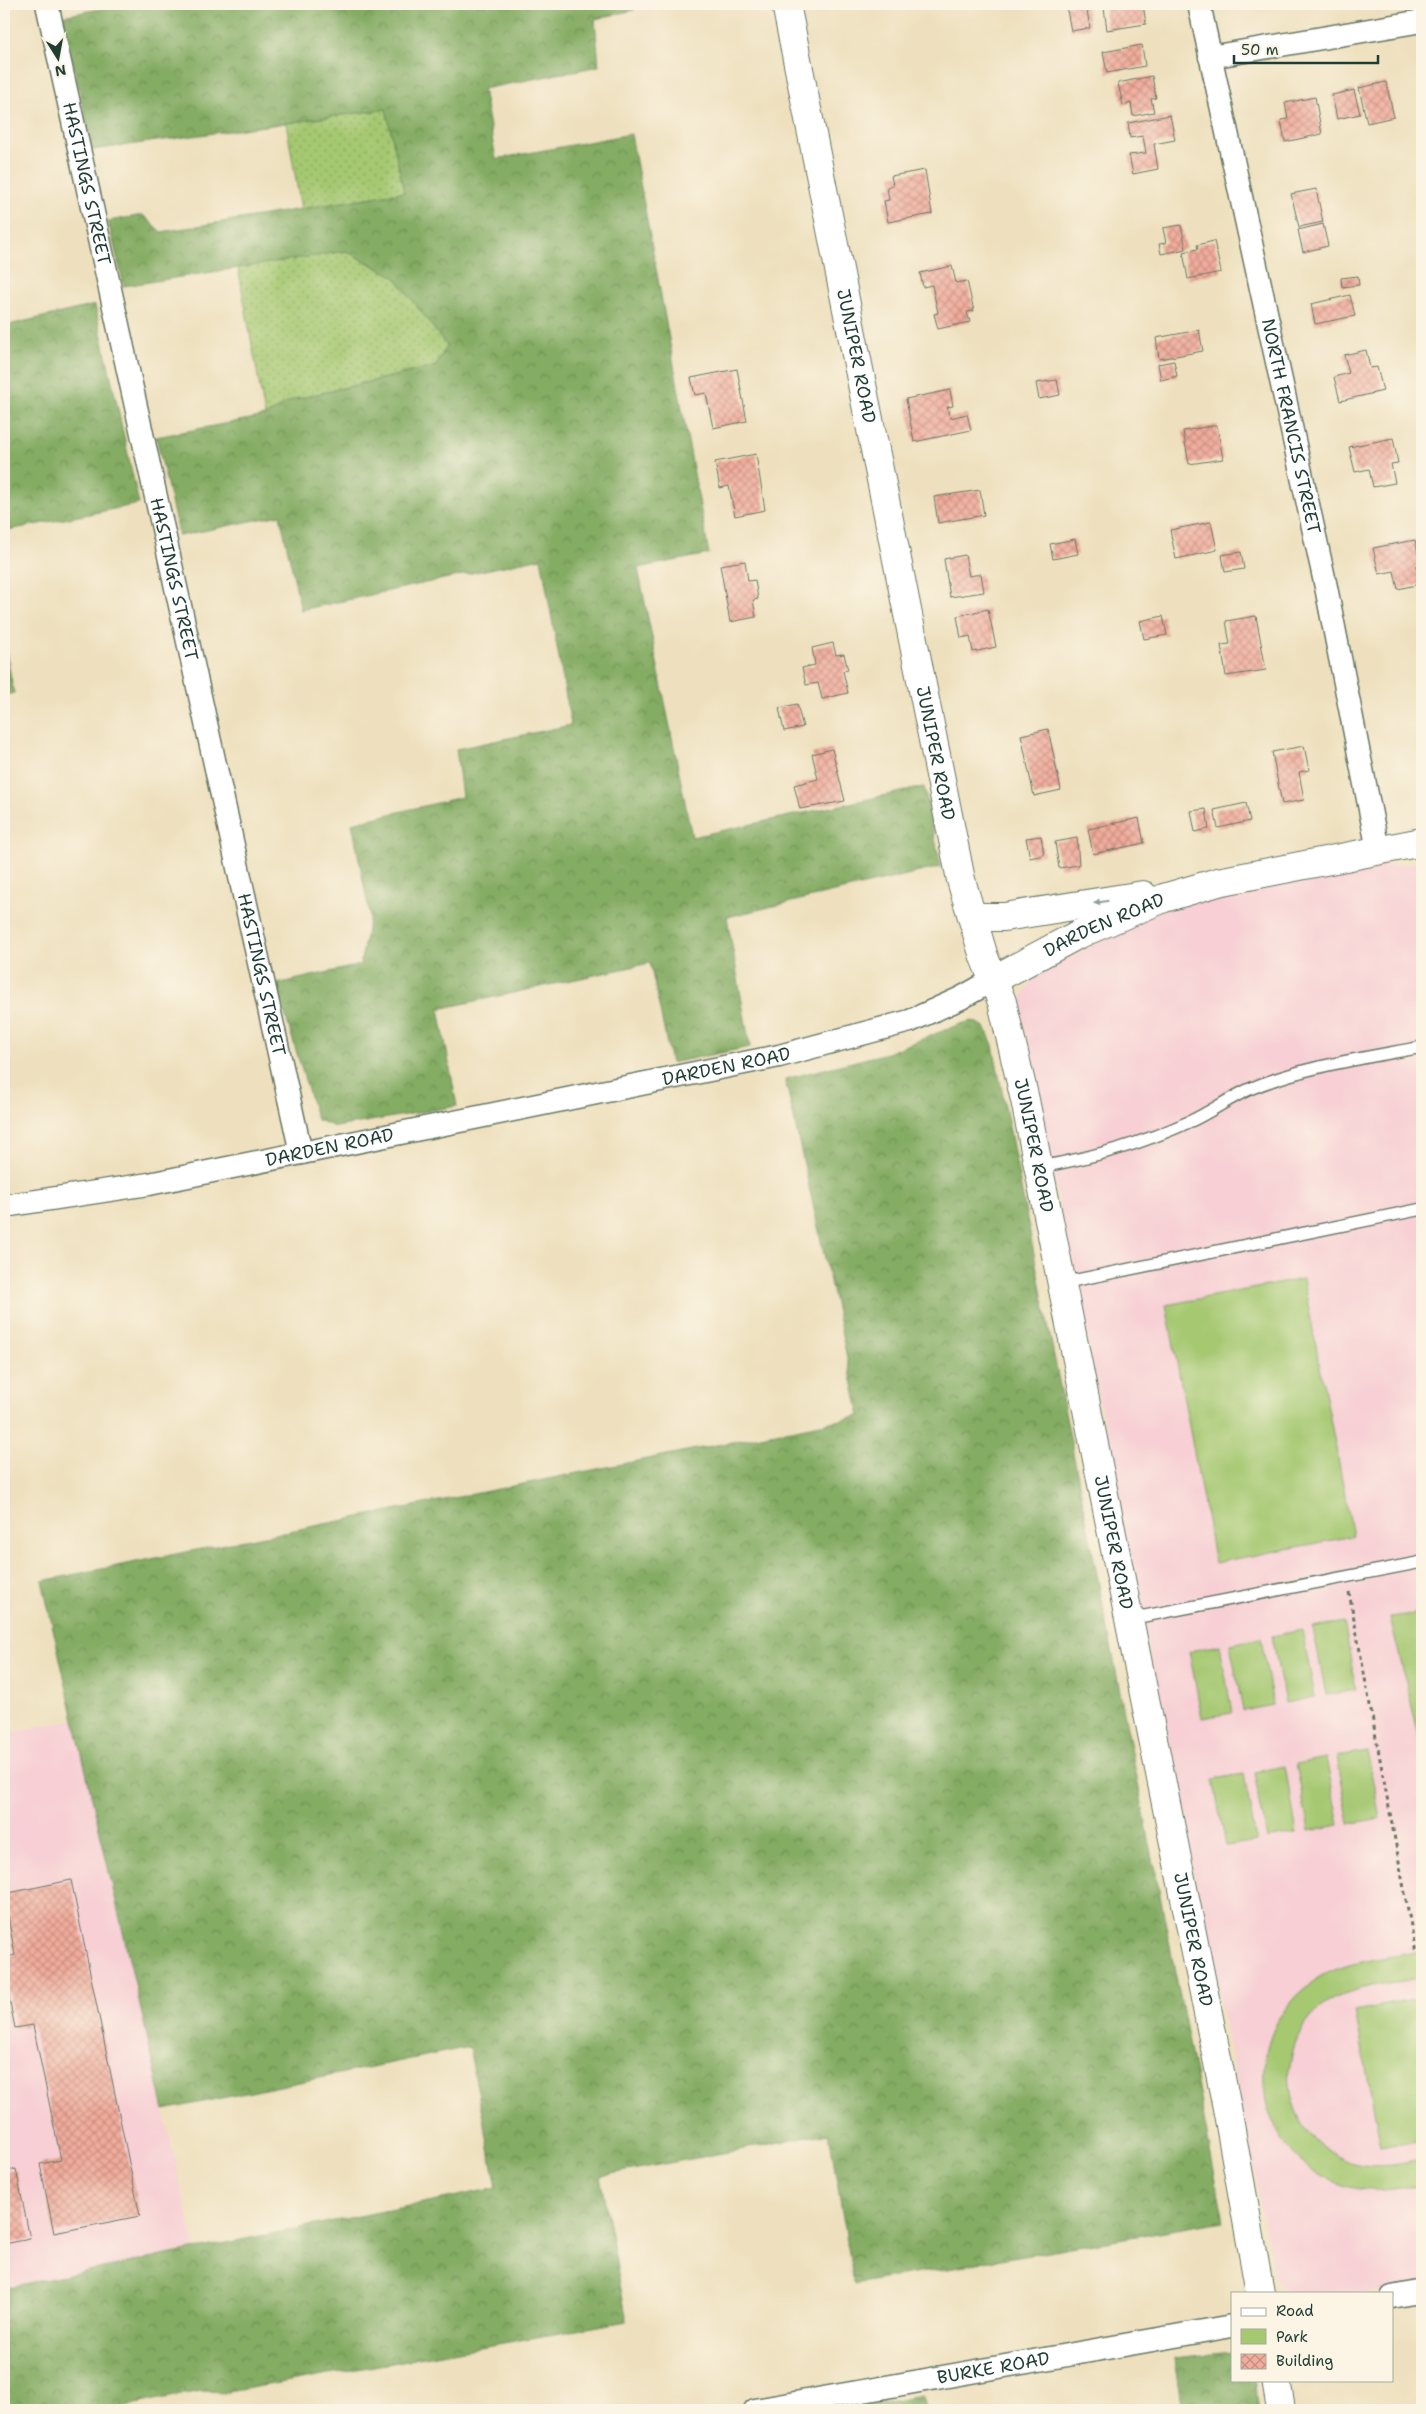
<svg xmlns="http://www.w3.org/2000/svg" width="1426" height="2414" font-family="'Shantell Sans',sans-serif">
<defs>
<pattern id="grass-dots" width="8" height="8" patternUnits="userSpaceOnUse" patternTransform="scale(1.25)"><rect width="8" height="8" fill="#a5c871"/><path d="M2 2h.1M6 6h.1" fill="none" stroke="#86a45e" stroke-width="1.8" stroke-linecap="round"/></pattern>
<pattern id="forest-crowns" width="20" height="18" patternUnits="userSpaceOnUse" patternTransform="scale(1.25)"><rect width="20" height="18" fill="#84ac63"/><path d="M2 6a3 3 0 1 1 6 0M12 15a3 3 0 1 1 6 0" fill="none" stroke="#6b8d52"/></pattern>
<pattern id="building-cross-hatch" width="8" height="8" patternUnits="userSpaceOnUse" patternTransform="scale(1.25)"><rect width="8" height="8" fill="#f2ac9c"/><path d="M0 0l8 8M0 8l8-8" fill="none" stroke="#c38d80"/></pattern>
</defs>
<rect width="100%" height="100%" fill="#fcf5e5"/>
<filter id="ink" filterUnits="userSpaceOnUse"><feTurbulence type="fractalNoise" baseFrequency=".02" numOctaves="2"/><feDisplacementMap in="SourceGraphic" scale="10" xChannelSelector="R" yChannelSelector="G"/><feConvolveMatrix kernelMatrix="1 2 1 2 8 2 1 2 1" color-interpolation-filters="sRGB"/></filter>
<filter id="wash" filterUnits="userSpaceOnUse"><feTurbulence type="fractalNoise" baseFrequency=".0096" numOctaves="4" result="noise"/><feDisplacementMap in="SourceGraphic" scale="20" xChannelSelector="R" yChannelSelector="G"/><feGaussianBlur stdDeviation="1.12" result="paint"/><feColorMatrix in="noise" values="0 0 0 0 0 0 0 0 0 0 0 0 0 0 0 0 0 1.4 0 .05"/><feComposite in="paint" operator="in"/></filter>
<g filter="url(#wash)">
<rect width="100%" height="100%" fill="#eee0be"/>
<path fill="#f7cfd4" d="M1422,863V2283L1368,2293H1286L1275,2278L1019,1002L1036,974L1163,909L1373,866Z
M74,1719L195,2248L4,2288V1734Z"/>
<path fill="url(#grass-dots)" stroke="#628252" d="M387,109L404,192L301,209L286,123Z
M346,251L395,277L447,346L436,366L292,400L265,416L238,267Z"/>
<path fill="url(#forest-crowns)" stroke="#52744c" d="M127,4H633L634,10L595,19L599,66L483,89L496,159L631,134L709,554L638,568L692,837L924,787L941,867L727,917L750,1047L671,1063L650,963L439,1009L457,1106L336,1127L317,1120L276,984L360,965L370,916L352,823L462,797L456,749L571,725L541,558L301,610L280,515L179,536L156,437L265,416L292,400L436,366L447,346L395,277L346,251L124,286L108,221L143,215L161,232L404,192L386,109L93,150L62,16Z
M95,305L139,504L4,531V326Z
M4,641L14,693L4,696Z
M973,1021L985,1027L993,1045L1224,2221L854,2284L829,2133L600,2176L627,2321L228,2392L200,2391L105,2410H4V2288L497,2188L469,2047L164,2110L42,1581L860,1416L785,1079L887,1053L960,1024Z
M1232,2352V2380H1254L1259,2410H1182L1174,2358Z
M923,2396L925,2410H840Z"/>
<path fill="#a5c871" stroke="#628252" d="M1303,1279L1353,1536L1215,1563L1166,1305Z
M1422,1613V1748L1390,1617Z
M1344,1622L1356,1690L1326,1695L1313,1628Z
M1302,1630L1315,1697L1285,1703L1272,1636Z
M1261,1638L1273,1705L1243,1711L1230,1644Z
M1220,1645L1232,1713L1202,1718L1189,1651Z
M1367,1751L1380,1818L1349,1824L1337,1756Z
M1326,1758L1339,1825L1309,1831L1296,1764Z
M1285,1766L1297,1833L1267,1839L1254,1772Z
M1244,1774L1256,1841L1226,1846L1213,1779Z
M1422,1951V1978C1394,1983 1359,1985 1333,1999C1266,2037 1279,2143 1354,2163C1377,2169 1400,2164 1422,2160V2184C1395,2190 1367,2194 1340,2184C1249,2152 1237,2031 1317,1979C1347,1960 1388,1958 1422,1951Z
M1422,1998V2139L1381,2147L1355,2011Z"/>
<g id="blocks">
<path fill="url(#building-cross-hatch)" d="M1076,4H1086L1090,28L1071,31L1066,5Z
M1127,4H1143L1146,24L1107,30L1104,8Z
M1142,45L1145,66L1107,73L1103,52Z
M1152,76L1156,98L1151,99L1154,112L1133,116L1131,103L1123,105L1118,83Z
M1386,82L1394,117L1367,123L1359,88Z
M1354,90L1360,114L1337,119L1332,95Z
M1315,97L1322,134L1285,142L1281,120L1288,119L1285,103Z
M1170,115L1175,140L1154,144L1158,169L1133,174L1129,155L1146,153L1143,136L1130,138L1128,123Z
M925,170L932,214L888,222L884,201L889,200L887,187L893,185L891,176Z
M1316,189L1323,222L1299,227L1291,194Z
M1323,224L1328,246L1303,252L1298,230Z
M1181,225L1186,249L1161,254L1159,244L1166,243L1163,228Z
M1214,241L1221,272L1188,279L1183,252L1198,249L1197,245Z
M952,266L956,283L967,281L974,311L967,312L970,322L938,329L934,314L938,313L932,285L923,287L920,273Z
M1358,276L1359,285L1342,287L1341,278Z
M1350,295L1355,316L1315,324L1311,304Z
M1199,330L1203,351L1159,359L1156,338Z
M1366,350L1370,368L1377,367L1383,391L1340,401L1334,377L1349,373L1344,355Z
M1174,361L1177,376L1161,380L1158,364Z
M737,369L747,421L713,428L706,393L695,395L691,378Z
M1057,380L1060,395L1039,399L1036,383Z
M950,390L953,406L947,407L950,418L967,414L971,430L914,442L906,399Z
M1217,425L1223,459L1189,464L1183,431Z
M1393,438L1398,463L1391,464L1395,483L1373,487L1369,469L1355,472L1349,447Z
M756,454L765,510L735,516L729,486L720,488L715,462Z
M980,490L984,515L938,523L934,497Z
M1211,522L1217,550L1176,559L1170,530Z
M1075,539L1078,554L1053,559L1050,544Z
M1415,540L1421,565L1416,566L1420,584L1398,589L1394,571L1379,574L1373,548Z
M1241,552L1244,569L1225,572L1222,555Z
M965,555L969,576L981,574L984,592L950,597L944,559Z
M745,561L748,581L755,580L758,599L753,600L756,617L730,622L720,565Z
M988,609L996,647L973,652L970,636L961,638L957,616Z
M1163,616L1167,635L1144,639L1140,621Z
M1256,616L1266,670L1226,676L1221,645L1230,644L1226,621Z
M833,643L836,655L844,654L848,670L843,671L848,693L822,699L818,683L806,685L802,668L815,665L812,648Z
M797,704L803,727L784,731L779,708Z
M1048,729L1061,790L1034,796L1021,735Z
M1304,746L1309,770L1299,772L1304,800L1282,804L1272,752Z
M832,749L845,801L800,809L794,785L818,779L812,754Z
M1246,803L1250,821L1218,828L1214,810Z
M1206,809L1209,829L1195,832L1191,811Z
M1139,818L1144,843L1093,854L1088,829Z
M1041,836L1044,855L1030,858L1026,838Z
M1077,838L1079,865L1059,868L1055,842Z
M71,1880L140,2216L54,2233L40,2164L61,2160L33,2025L15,2028L4,1973V1958L15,1955L4,1894Z
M16,2169L30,2239L4,2244V2172Z"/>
</g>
</g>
<g filter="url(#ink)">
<use href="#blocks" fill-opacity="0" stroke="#677664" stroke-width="1"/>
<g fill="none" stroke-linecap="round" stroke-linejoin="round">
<defs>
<path id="lane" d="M1039,1167C1092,1158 1142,1144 1191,1121C1212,1111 1231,1097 1252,1088C1306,1066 1365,1058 1422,1047
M1062,1283L1422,1209
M1129,1619L1422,1562"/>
<g id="street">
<path id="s1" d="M47,4L301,1153"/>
<path id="s2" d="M1199,4L1326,587L1378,850"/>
<path d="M1210,57L1422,21"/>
<path id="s3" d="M4,1206L149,1184L779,1056L910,1021L961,998L993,980"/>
<path d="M1392,2297L1422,2291"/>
<path id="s4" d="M755,2410L1232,2326"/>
</g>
<g id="secondary">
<path id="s5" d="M786,4L961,880L984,957L1002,1002L1025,1100L1227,2108L1260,2293"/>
<path d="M972,917H1004L1143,895"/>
<path id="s6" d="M993,980L1079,934L1164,898L1218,882L1422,842"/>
<path d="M1276,2380L1281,2410"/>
</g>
</defs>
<use href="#lane" stroke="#677664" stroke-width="14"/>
<use href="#street" stroke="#677664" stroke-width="25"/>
<use href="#secondary" stroke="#677664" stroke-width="30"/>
<path stroke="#677664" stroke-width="3" stroke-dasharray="4 4" stroke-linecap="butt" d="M1349,1592L1416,1953"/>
<use href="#lane" stroke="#fff" stroke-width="11"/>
<use href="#street" stroke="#fff" stroke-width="22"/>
<use href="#secondary" stroke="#fff" stroke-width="28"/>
</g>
<defs><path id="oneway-solid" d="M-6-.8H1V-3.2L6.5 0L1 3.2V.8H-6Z" transform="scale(1.25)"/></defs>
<use fill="#8f9e9a" href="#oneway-solid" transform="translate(1101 902) rotate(170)"/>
</g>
<g text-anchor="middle" stroke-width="4" stroke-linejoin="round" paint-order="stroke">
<g font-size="18" fill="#1f3d34" stroke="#fcf5e5">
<text dy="6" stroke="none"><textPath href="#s1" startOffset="184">HASTINGS STREET</textPath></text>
<text dy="6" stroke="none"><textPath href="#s5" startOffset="359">JUNIPER ROAD</textPath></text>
<text dy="6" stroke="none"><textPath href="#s2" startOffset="432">NORTH FRANCIS STREET</textPath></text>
<text dy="6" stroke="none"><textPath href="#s1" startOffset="589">HASTINGS STREET</textPath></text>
<text dy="6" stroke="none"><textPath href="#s5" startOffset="764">JUNIPER ROAD</textPath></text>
<text dy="6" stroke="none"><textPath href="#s6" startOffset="124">DARDEN ROAD</textPath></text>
<text dy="6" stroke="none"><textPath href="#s1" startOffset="994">HASTINGS STREET</textPath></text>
<text dy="6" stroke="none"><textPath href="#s3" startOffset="736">DARDEN ROAD</textPath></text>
<text dy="6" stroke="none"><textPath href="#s5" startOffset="1169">JUNIPER ROAD</textPath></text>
<text dy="6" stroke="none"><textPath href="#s3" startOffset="331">DARDEN ROAD</textPath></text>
<text dy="6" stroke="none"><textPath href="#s5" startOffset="1574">JUNIPER ROAD</textPath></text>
<text dy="6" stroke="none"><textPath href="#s5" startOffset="1979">JUNIPER ROAD</textPath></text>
<text dy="6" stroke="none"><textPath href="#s4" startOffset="242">BURKE ROAD</textPath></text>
</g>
</g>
<rect width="1426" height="2414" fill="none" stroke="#fcf5e5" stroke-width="20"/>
<rect x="1231" y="2292" width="162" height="90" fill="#fcf5e5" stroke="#a4ab9e"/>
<rect x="1241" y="2308" width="25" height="8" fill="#ffffff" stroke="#a4ab9e"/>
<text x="1276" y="2316" font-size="15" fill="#1f3d34">Road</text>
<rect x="1241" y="2329" width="25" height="15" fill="#a5c871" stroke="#a4ab9e"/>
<text x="1276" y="2342" font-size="15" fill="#1f3d34">Park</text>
<rect x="1241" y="2354" width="25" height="15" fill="url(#building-cross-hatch)" stroke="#a4ab9e"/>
<text x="1276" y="2366" font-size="15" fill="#1f3d34">Building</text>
<g transform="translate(58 58) rotate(169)" stroke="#fcf5e5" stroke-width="4" paint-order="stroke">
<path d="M0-4L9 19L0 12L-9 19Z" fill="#1f3d34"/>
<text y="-8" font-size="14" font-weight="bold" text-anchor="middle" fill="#1f3d34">N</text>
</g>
<path d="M1234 55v8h144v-8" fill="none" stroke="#1f3d34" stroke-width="2.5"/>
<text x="1241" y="55" font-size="15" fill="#1f3d34" stroke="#fcf5e5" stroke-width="4" paint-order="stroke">50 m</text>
</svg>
